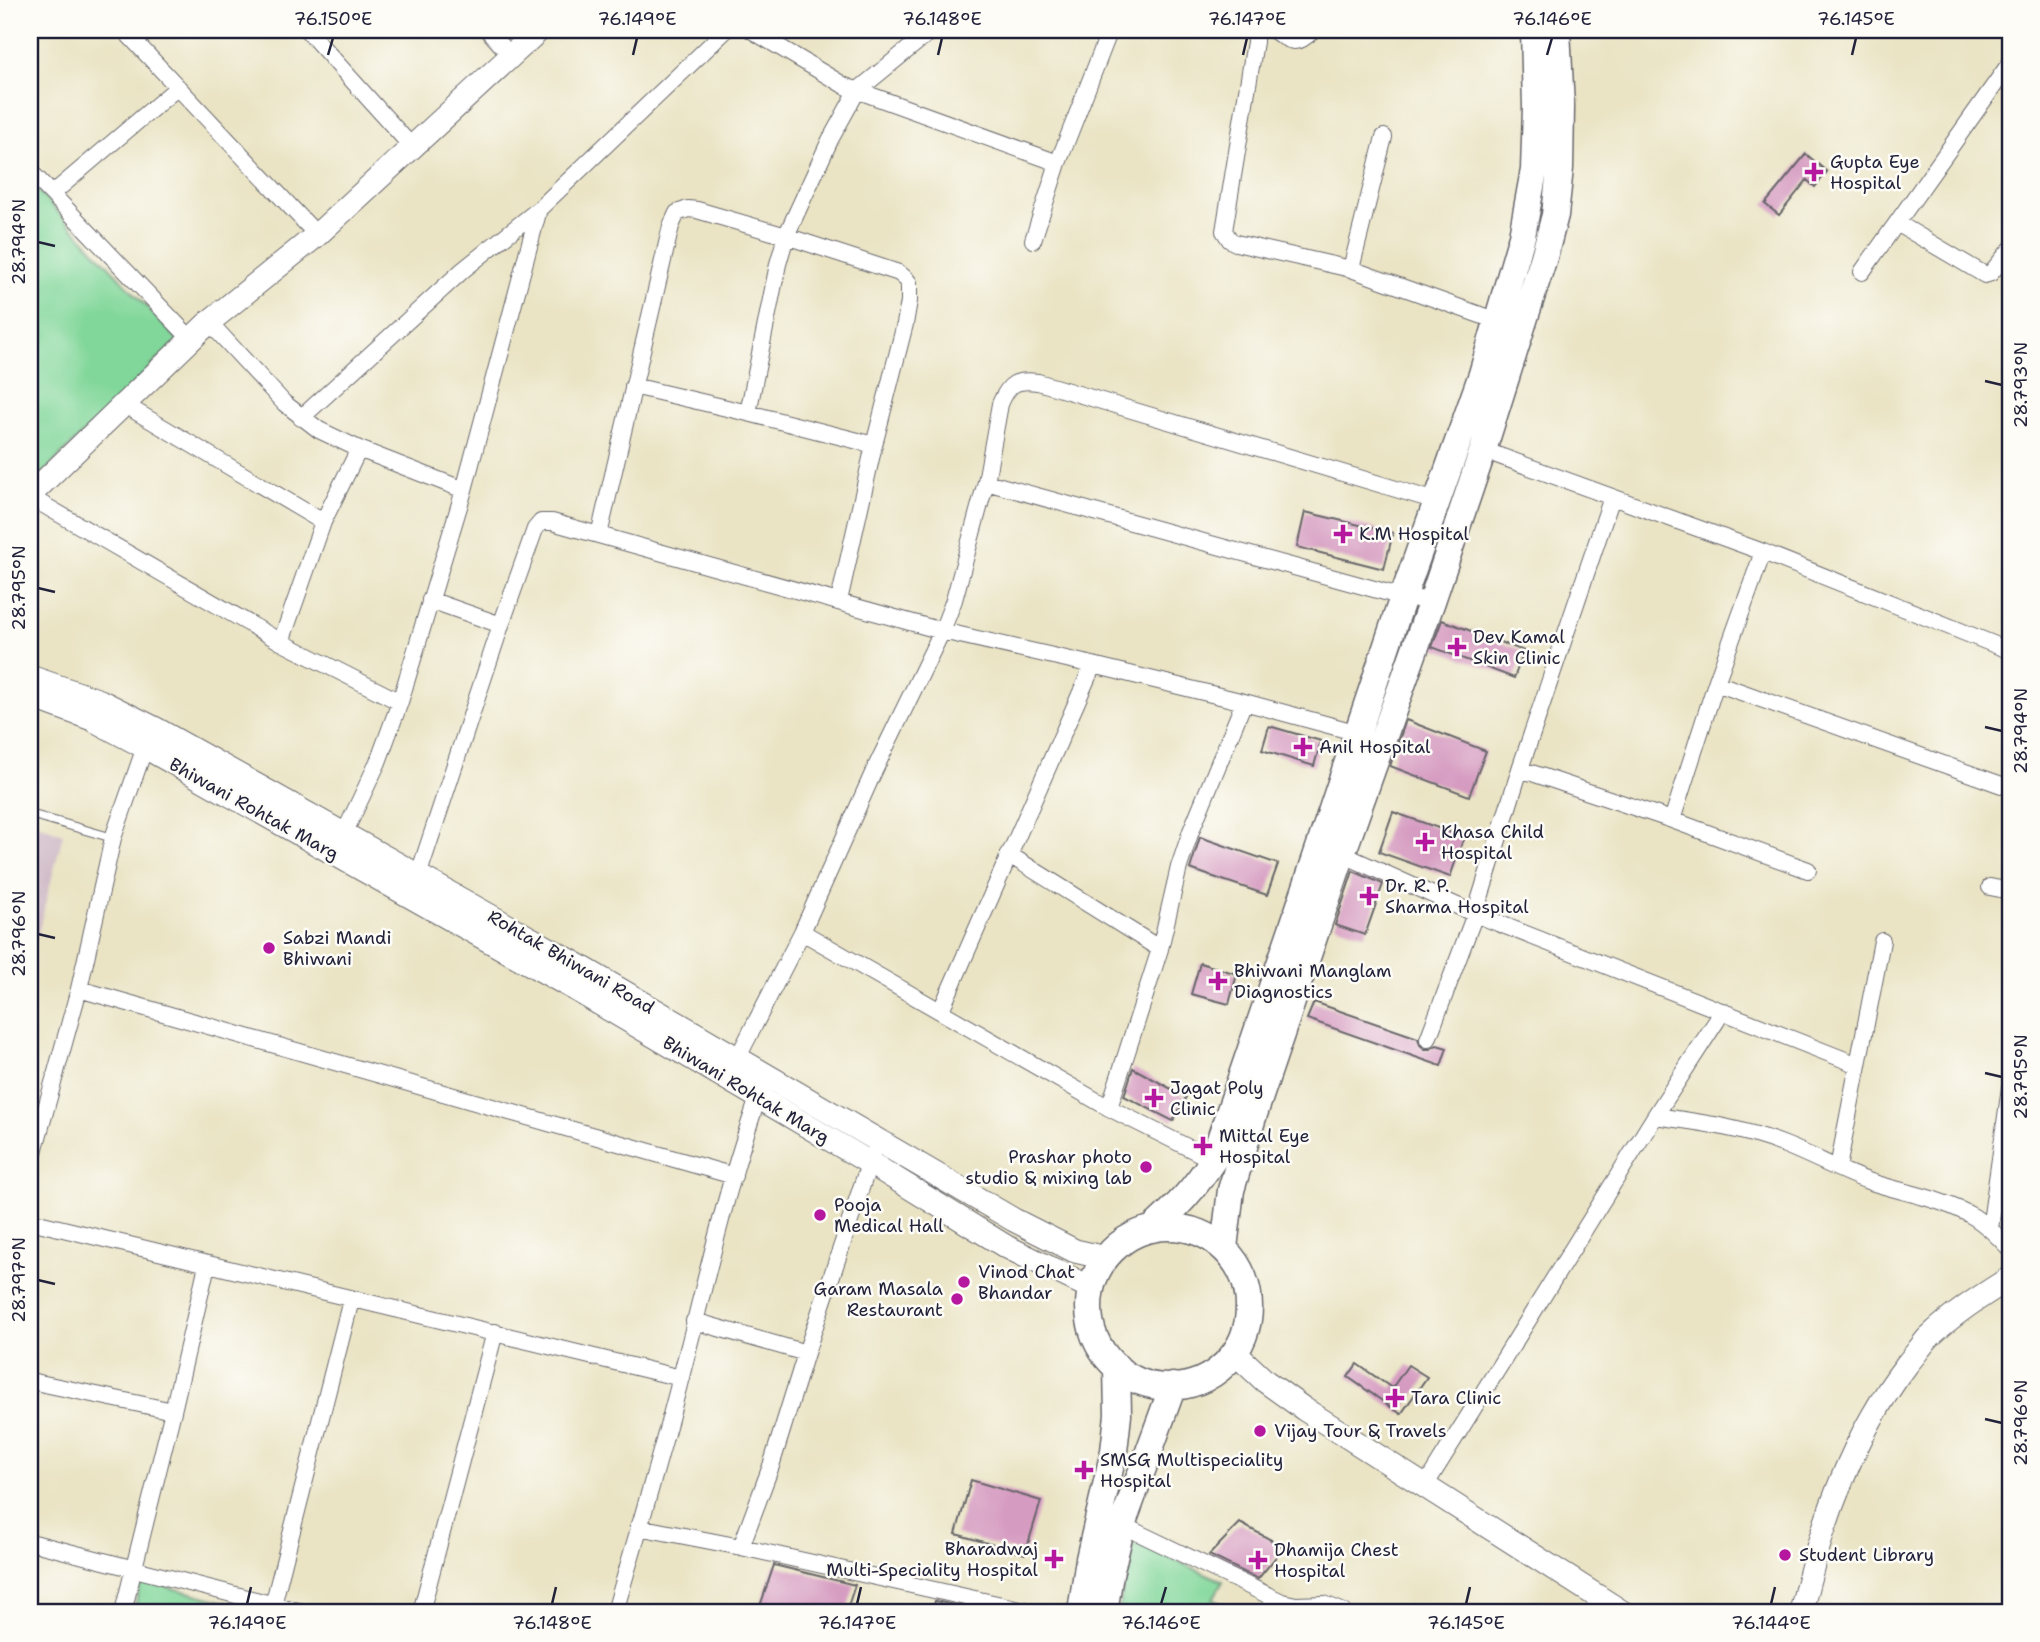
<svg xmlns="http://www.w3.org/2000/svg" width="2040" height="1642" font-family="'Shantell Sans',sans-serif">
<rect width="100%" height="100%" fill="#fdfcf7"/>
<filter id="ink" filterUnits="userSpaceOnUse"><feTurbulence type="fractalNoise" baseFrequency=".0143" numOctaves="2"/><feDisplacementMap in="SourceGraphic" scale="14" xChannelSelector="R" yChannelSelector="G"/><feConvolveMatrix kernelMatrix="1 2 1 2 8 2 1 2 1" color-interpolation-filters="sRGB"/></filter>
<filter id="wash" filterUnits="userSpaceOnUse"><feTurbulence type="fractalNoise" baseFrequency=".00686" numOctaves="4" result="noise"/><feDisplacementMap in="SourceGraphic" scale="28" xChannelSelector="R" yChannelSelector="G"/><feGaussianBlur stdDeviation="1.57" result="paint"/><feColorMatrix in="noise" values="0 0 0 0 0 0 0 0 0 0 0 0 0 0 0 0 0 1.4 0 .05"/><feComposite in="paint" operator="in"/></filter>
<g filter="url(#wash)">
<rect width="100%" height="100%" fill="#eae4c5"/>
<path fill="#d1bdc9" d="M30,821L63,834L30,965Z"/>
<path fill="#81d79a" stroke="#527c6a" stroke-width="2" d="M30,182L178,340L30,486Z
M1133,1542L1223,1581L1213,1599L1234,1612H1118Z
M141,1580L264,1612H134Z"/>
<g id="blocks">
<path fill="#d69bc1" d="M1806,154L1827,172L1815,187L1807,180L1779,215L1765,204Z
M1305,512L1393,533L1384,569L1297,547Z
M1442,620L1524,651L1514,678L1432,647Z
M1406,720L1486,751L1469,796L1390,766Z
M1269,726L1321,741L1314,766L1262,750Z
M1393,812L1464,837L1450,877L1379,852Z
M1200,837L1278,864L1267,895L1190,869Z
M1353,871L1383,884L1365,935L1335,925Z
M1200,963L1237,974L1229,1004L1191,994Z
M1314,1002L1418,1038L1420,1045L1425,1049H1430L1437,1045L1447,1048L1441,1066L1307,1019Z
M1133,1068L1186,1097L1173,1121L1124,1096Z
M1357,1364L1392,1388L1408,1365L1427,1377L1401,1414L1348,1377Z
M971,1480L1041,1501L1025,1554L956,1534Z
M1240,1523L1284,1547L1258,1579L1209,1555Z
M774,1565L855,1585L846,1612H758Z
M935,1601L986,1612H932Z"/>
</g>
</g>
<g filter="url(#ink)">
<use href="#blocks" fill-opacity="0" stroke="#68666b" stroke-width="2"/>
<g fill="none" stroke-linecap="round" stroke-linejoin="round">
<defs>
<path id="lane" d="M30,814L113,838"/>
<path id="street" d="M124,30L317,235
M307,30L412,147
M488,30L511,56
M751,30L845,86L1058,163
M1255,30V42L1224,231L1230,240L1236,243L1351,269L1497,321
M1273,30C1290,42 1297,47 1313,30
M30,171L191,339
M52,194L178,87
M1897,223L1985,275L1991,273L2010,250
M1033,240L1058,163L1110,30
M1351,269L1384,137
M1862,272L2010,63
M209,322L284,403L319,430L359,449L464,490
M633,386L748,413L874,445
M125,405L323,522
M748,413L778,264L786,236L830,140L857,91L932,30
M301,418L463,270L539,209L726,30
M1483,450L1763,552L2003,648
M986,482L1403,597L1432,601
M30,497L281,642L400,702
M599,535L671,226L677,213L688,209L697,210L786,236L899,273L906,279L909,283V301L905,324L874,445L839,601
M430,600L501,625
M281,642L323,522L359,449
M1716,683L2010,788
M1520,769L1672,820L1808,870
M1672,820L1716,683L1763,552
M344,834L378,762L400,702L464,490L539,209
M1008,854L1160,949
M1342,854L1475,914L1858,1065
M418,876L501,625L535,529L541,522H552L942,631L1093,665L1244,702L1358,733
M1990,887L2010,891
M802,932L1109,1108L1213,1160
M79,989L734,1176
M941,1010L1093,665
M1428,1039L1475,914L1520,769L1612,497
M737,1059L802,932L874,771L942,631L954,600L986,482L1000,404C1009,383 1016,379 1038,382L1436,501
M1109,1108L1160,949L1179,867L1191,831L1244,702
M1655,1116C1699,1122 1743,1128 1785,1145C1813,1156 1840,1171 1868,1181C1903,1193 1942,1198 1974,1217C1988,1226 1999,1237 2010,1249
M30,1166L79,989L113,838L145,747L150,740
M1838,1168L1882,941
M30,1221L681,1378
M1990,1229L2010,1088
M694,1321L806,1353
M30,1381L173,1411
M1425,1486L1655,1116L1723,1011
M1122,1525L1282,1602L1296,1605L1324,1604L1344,1612
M638,1527L741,1547L1033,1612
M30,1542L302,1612
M741,1547L771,1466L806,1353L872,1155
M273,1605L351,1300
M123,1612L173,1411L207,1265
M421,1612L495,1332
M615,1612C637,1534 661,1456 681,1377C707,1277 729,1174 766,1076"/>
<path id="secondary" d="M30,495L209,322L317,235L539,30
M30,677L100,701L156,729L576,964L1014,1220L1075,1251L1106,1258
M30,696L92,719L145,747L573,988L870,1163L1005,1246L1091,1288
M1235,1353L1265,1381L1304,1409L1622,1612
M1801,1612C1821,1524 1852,1435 1908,1363C1915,1355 1921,1346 1928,1338C1954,1313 1980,1297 2010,1278"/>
<path id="primary" d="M1089 1307a80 80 0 1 1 160 0a80 80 0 1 1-160 0Z
M1152,1229C1179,1205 1193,1190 1213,1160L1292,929L1403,597L1482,374L1522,236L1534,170L1536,108L1534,30
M1224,1248L1231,1190L1253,1117L1342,854L1432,601L1483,450L1544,257L1555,215L1560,168L1561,107L1557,30
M1081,1612L1089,1559L1114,1451L1118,1415L1117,1367
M1104,1612L1110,1574L1122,1525L1173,1386"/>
</defs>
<use href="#lane" stroke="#68666b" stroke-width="10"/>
<use href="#street" stroke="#68666b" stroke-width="18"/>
<use href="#secondary" stroke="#68666b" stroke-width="25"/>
<use href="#primary" stroke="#68666b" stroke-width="29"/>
<use href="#lane" stroke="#fff" stroke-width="8"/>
<use href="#street" stroke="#fff" stroke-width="16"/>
<use href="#secondary" stroke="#fff" stroke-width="23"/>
<use href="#primary" stroke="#fff" stroke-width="26"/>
</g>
</g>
<path fill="none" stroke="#22223b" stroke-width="2.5" d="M328,55L333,38M633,55L637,38M938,55L942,38M1243,55L1247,38M1547,55L1552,38M1852,55L1856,38M38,242L55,246M1985,381L2002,385M38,588L55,592M1985,727L2002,731M38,934L55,938M1985,1073L2002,1077M38,1280L55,1284M1985,1419L2002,1423M247,1604L251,1587M552,1604L556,1587M857,1604L861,1587M1161,1604L1166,1587M1466,1604L1470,1587M1771,1604L1775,1587"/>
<g fill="#b5179e" stroke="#fdfcf7" stroke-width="2.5">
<path d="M1810.5 161.5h7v7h7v7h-7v7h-7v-7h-7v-7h7z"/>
<path d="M1339.5 523.5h7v7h7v7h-7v7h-7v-7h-7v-7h7z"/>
<path d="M1453.5 636.5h7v7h7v7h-7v7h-7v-7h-7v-7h7z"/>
<path d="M1299.5 736.5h7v7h7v7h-7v7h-7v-7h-7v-7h7z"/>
<path d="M1421.5 831.5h7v7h7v7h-7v7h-7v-7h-7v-7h7z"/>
<path d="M1365.5 885.5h7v7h7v7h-7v7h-7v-7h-7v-7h7z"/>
<circle cx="269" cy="948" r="7"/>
<path d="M1214.5 970.5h7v7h7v7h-7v7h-7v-7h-7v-7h7z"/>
<path d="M1150.5 1087.5h7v7h7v7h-7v7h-7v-7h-7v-7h7z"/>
<path d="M1199.5 1135.5h7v7h7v7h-7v7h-7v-7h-7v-7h7z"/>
<circle cx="1146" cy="1167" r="7"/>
<circle cx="820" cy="1215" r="7"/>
<circle cx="964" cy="1282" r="7"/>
<circle cx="957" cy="1299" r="7"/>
<path d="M1391.5 1387.5h7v7h7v7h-7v7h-7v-7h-7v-7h7z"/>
<circle cx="1260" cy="1431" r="7"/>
<path d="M1080.5 1459.5h7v7h7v7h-7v7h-7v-7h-7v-7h7z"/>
<circle cx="1785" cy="1555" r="7"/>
<path d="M1050.5 1548.5h7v7h7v7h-7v7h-7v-7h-7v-7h7z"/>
<path d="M1254.5 1549.5h7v7h7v7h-7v7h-7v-7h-7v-7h7z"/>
</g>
<g text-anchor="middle" stroke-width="5" stroke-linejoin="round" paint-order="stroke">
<g font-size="18" fill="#22223b" stroke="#fdfcf7" text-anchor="start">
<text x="1830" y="168">Gupta Eye<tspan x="1830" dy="21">Hospital</tspan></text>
<text x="1359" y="540">K.M Hospital</text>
<text x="1473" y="643">Dev Kamal<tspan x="1473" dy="21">Skin Clinic</tspan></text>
<text x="1319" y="753">Anil Hospital</text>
<text x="1441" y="838">Khasa Child<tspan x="1441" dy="21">Hospital</tspan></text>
<text x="1385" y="892">Dr. R. P.<tspan x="1385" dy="21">Sharma Hospital</tspan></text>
<text x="283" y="944">Sabzi Mandi<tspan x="283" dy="21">Bhiwani</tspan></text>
<text x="1234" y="977">Bhiwani Manglam<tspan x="1234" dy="21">Diagnostics</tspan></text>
<text x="1170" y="1094">Jagat Poly<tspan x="1170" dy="21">Clinic</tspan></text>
<text x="1219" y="1142">Mittal Eye<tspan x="1219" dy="21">Hospital</tspan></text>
<text x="1132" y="1163" text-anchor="end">Prashar photo<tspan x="1132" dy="21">studio &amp; mixing lab</tspan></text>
<text x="834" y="1211">Pooja<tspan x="834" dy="21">Medical Hall</tspan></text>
<text x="978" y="1278">Vinod Chat<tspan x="978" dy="21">Bhandar</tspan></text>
<text x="943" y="1295" text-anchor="end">Garam Masala<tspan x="943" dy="21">Restaurant</tspan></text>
<text x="1411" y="1404">Tara Clinic</text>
<text x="1274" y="1437">Vijay Tour &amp; Travels</text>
<text x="1100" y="1466">SMSG Multispeciality<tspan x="1100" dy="21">Hospital</tspan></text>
<text x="1038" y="1555" text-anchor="end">Bharadwaj<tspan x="1038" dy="21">Multi-Speciality Hospital</tspan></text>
<text x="1274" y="1556">Dhamija Chest<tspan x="1274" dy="21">Hospital</tspan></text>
<text x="1799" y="1561">Student Library</text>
</g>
<g font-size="18" fill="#22223b" stroke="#fdfcf7">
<text transform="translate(254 809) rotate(29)" y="6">Bhiwani Rohtak Marg</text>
<text transform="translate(571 962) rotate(30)" y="6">Rohtak Bhiwani Road</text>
<text transform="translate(746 1090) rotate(31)" y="6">Bhiwani Rohtak Marg</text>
</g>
</g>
<rect width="2040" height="1642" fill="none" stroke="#fdfcf7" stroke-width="77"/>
<rect x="38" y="38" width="1964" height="1566" fill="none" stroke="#22223b" stroke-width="2.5"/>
<g font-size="18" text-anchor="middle" fill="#22223b">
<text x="333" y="25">76.150°E</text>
<text x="637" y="25">76.149°E</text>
<text x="942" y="25">76.148°E</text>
<text x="1247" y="25">76.147°E</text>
<text x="1552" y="25">76.146°E</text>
<text x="1856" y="25">76.145°E</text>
<text transform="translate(19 242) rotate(-90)" y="6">28.794°N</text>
<text transform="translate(2021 385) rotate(-90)" y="6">28.793°N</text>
<text transform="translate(19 588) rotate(-90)" y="6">28.795°N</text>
<text transform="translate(2021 731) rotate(-90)" y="6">28.794°N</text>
<text transform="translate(19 934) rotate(-90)" y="6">28.796°N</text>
<text transform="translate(2021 1077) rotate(-90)" y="6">28.795°N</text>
<text transform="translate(19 1280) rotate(-90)" y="6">28.797°N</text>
<text transform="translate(2021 1423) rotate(-90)" y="6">28.796°N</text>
<text x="247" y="1629">76.149°E</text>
<text x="552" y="1629">76.148°E</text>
<text x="857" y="1629">76.147°E</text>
<text x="1161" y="1629">76.146°E</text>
<text x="1466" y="1629">76.145°E</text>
<text x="1771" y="1629">76.144°E</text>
</g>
</svg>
